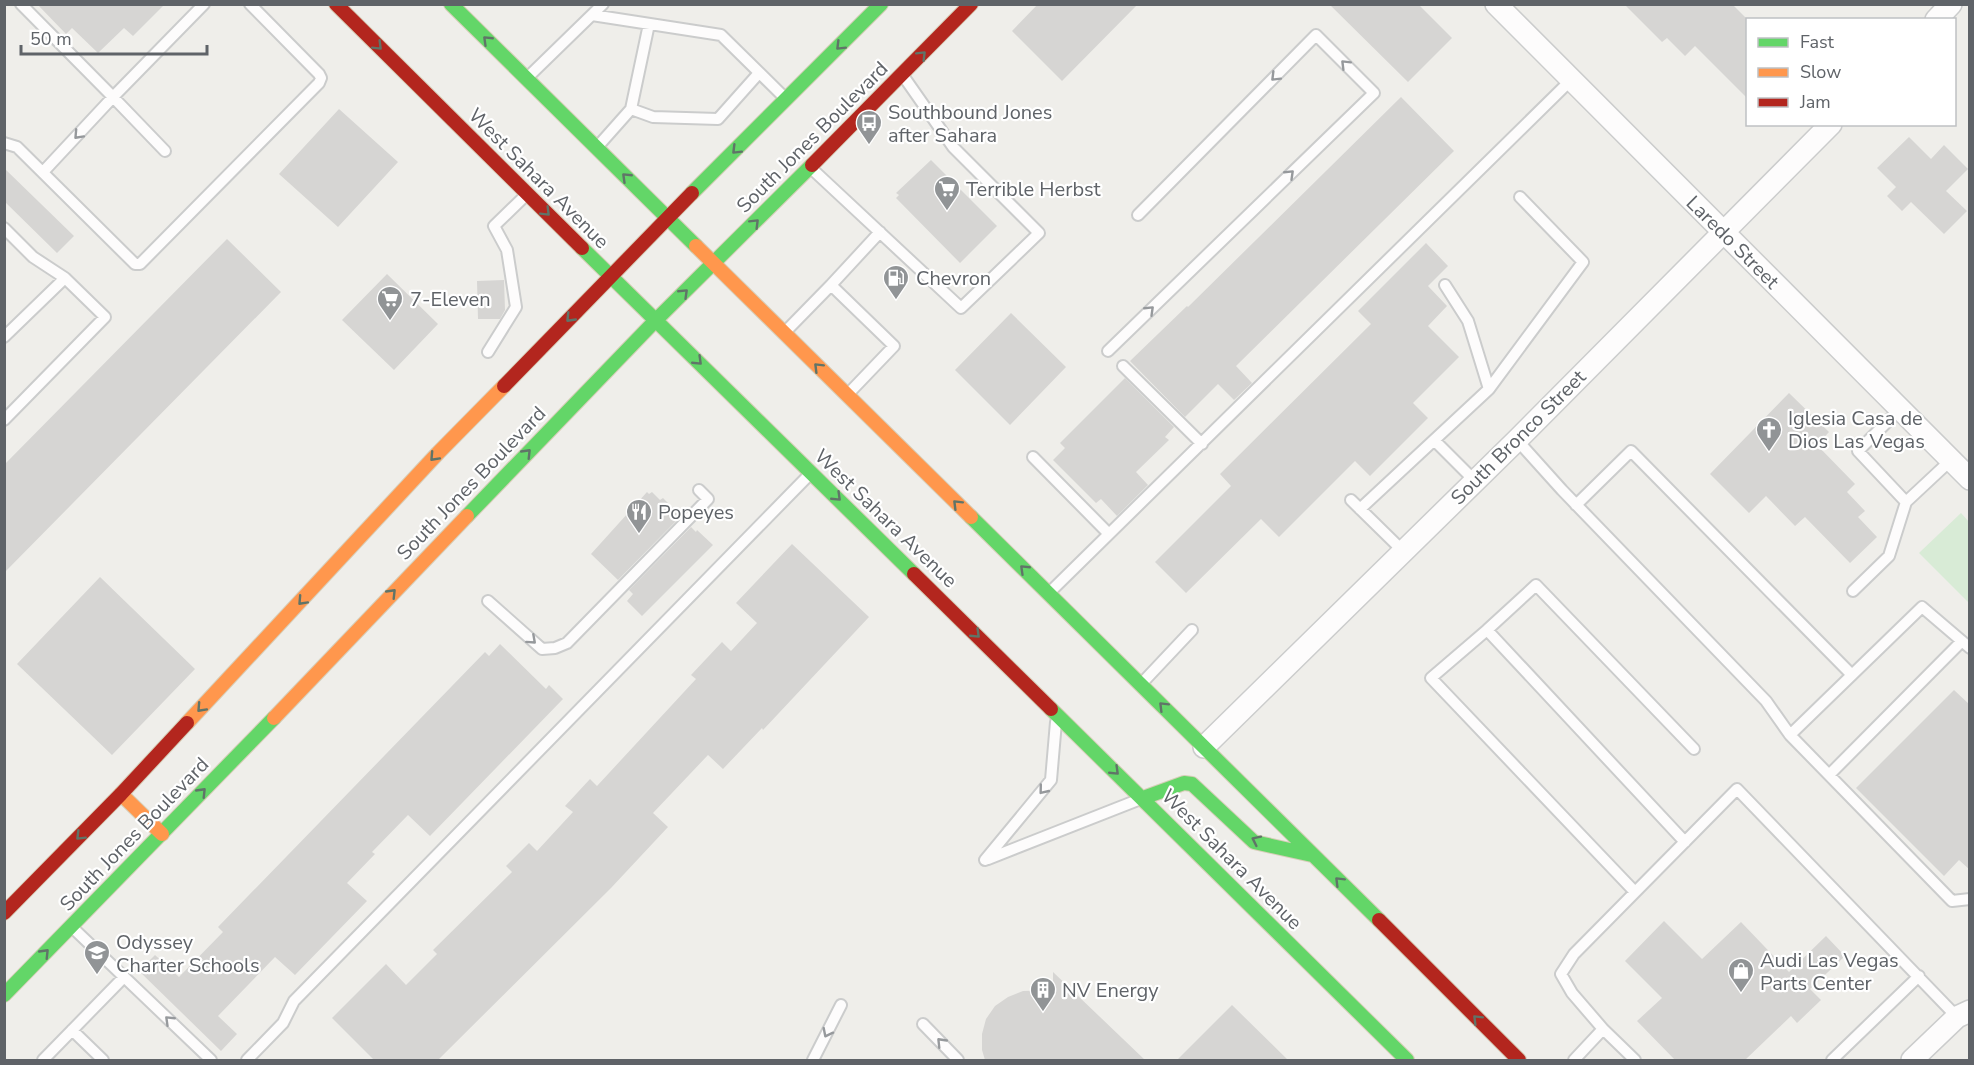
<svg xmlns="http://www.w3.org/2000/svg" width="1974" height="1065" font-family="'Nunito Sans',sans-serif">
<rect width="100%" height="100%" fill="#efeeea"/>
<path fill="#d8ebd6" d="M1961,513L1969,522V603L1919,553Z"/>
<path fill="#d6d5d3" d="M37,4H165L133,36L124,28L98,53L72,28L66,34Z
M1038,4H1138L1062,81L1012,31Z
M1329,4H1418L1452,38L1408,82Z
M1624,4H1732L1748,20V99L1695,46L1685,56L1667,38L1662,42Z
M1401,97L1454,151L1236,366L1252,383L1234,400L1218,384L1185,417L1130,361L1187,306L1188,307Z
M339,109L398,162L338,227L279,174Z
M1909,137L1931,159L1944,145L1968,169L1946,191L1967,211L1944,234L1911,202L1902,211L1887,196L1896,187L1877,168Z
M931,160L997,226L960,263L896,198L899,195L896,193Z
M4,168L74,236L57,253L4,201Z
M227,239L281,292L4,573V465Z
M1426,243L1448,266L1428,286L1447,306L1428,326L1459,357L1413,403L1428,418L1370,476L1355,461L1279,537L1261,519L1186,593L1155,562L1231,486L1220,474L1371,324L1358,311Z
M387,274L438,324L394,370L342,320Z
M504,280L505,310L500,319H478L477,281Z
M1011,313L1066,367L1010,425L955,370Z
M1125,378L1174,427L1165,437L1169,440L1136,472L1148,485L1117,516L1101,499L1096,503L1053,460L1065,448L1060,443Z
M1789,393L1829,432L1817,445L1855,484L1847,492L1865,511L1858,517L1877,537L1850,563L1805,517L1795,526L1766,496L1749,513L1710,474Z
M647,492L649,494L652,492L660,500L663,498L681,516L618,580L591,554Z
M691,527L696,532L697,530L713,545L642,616L627,601L633,594L629,590Z
M792,544L869,617L763,730L762,728L723,769L708,755L653,813L668,827L611,888L438,1060H374L332,1018L386,964L406,985L437,954L433,950L512,872L506,866L529,843L537,851L573,812L565,806L590,779L597,786L696,679L691,675L722,642L731,651L757,623L736,603Z
M100,577L195,669L112,755L17,664Z
M500,644L546,689L549,685L563,699L430,836L408,815L372,852L375,854L347,883L367,901L295,975L275,957L218,1016L237,1034L221,1051L139,971L155,955L179,977L223,932L218,927L485,652L489,656Z
M1954,690L1970,705V870L1959,860L1944,876L1856,788Z
M1664,921L1702,959L1741,922L1789,972L1826,936L1845,956L1810,989L1821,1000L1797,1023L1791,1016L1745,1060H1675L1637,1021L1662,998L1625,961Z
M1053,972L1145,1060H985L982,1050V1034L986,1019L995,1006L1008,997L1023,991L1053,990Z
M1232,1005L1288,1060H1177Z"/>
<g fill="none" stroke-linecap="round" stroke-linejoin="round">
<defs>
<path id="lane" d="M21,4L113,97L204,4
M592,15L721,35L784,97
M528,77L603,4
M631,109L653,117L718,119L759,73
M4,143L17,147L135,264H140L319,83L321,78L319,74L250,4
M599,145L631,109L649,24
M812,169L961,308L1039,233L953,147L904,77
M43,172L113,97L165,151
M4,228L33,257L65,278L105,317L4,420
M831,285L880,232
M1445,285L1468,321L1489,389
M787,330L831,285L894,346L849,393
M4,337L65,278
M1108,351L1374,93L1316,35L1138,215
M488,352L516,307L507,250L494,226L524,197
M1123,366L1202,444
M1900,409L1858,451L1906,502L1951,460
M1434,440L1474,480
M1517,440L1562,490L1766,701L1790,735
M1033,457L1109,534
M1351,500L1403,551
M1576,505L1631,451L1852,675
M1360,509L1489,389L1583,262L1520,197
M1051,591L1571,80
M1853,591L1889,556L1906,502
M488,601L542,649L555,648L567,643L708,499L699,490
M1487,630L1685,842
M1970,648L1922,607L1790,735L1952,901L1970,899
M1143,682L1192,630
M1829,775L1962,641
M988,859L1138,800
M985,860L1051,780L1056,722
M1635,892L1431,678L1487,630L1536,585L1694,749
M75,930L211,1060
M923,1024L958,1060
M1603,1029L1635,1060
M72,1030L103,1060
M43,1060L124,977
M247,1060L283,1023L294,1001L809,475
M813,1060L841,1005
M1574,1060L1603,1029L1572,993L1561,974L1574,954L1737,789L1957,1017
M1832,1060L1919,976"/>
<path id="street" d="M1496,4L1970,479
M1936,20L1951,4
M1204,747L1517,440L1831,124
M1912,1060L1957,1017L1970,1011"/>
<path id="fast" d="M451,4L696,246
M692,193L881,4
M582,248L914,574
M467,516L655,321L812,165
M971,517L1379,920
M1051,709L1407,1060
M1143,798L1184,783L1192,784L1254,842L1312,855
M4,995L274,718"/>
<path id="slow" d="M696,246L971,517
M274,718L467,516
M187,723L438,453L504,386
M121,794L162,834"/>
<path id="jam" d="M336,4L582,248
M812,165L971,4
M504,386L692,193
M914,574L1051,709
M4,913L121,794L187,723
M1379,920L1519,1060"/>
</defs>
<use href="#lane" stroke="#cbcccc" stroke-width="14"/>
<use href="#street" stroke="#cbcccc" stroke-width="24"/>
<use href="#fast" stroke="#d7ceb8" stroke-width="16"/>
<use href="#slow" stroke="#d7ceb8" stroke-width="16"/>
<use href="#jam" stroke="#d7ceb8" stroke-width="16"/>
<use href="#lane" stroke="#fdfcfc" stroke-width="10"/>
<use href="#street" stroke="#fdfcfc" stroke-width="21"/>
<use href="#fast" stroke="#63d668" stroke-width="14"/>
<use href="#slow" stroke="#ff974d" stroke-width="14"/>
<use href="#jam" stroke="#b3261e" stroke-width="14"/>
</g>
<defs><path id="oneway-chevron" d="M-2-3.5L2.5 0L-2 3.5" fill="none" stroke-width="1.6" stroke-linecap="round" stroke-linejoin="round" transform="scale(1.5)"/></defs>
<g stroke="#607468">
<use href="#oneway-chevron" transform="translate(487 40) rotate(-136)"/>
<use href="#oneway-chevron" transform="translate(378 46) rotate(45)"/>
<use href="#oneway-chevron" transform="translate(840 46) rotate(135)"/>
<use href="#oneway-chevron" transform="translate(922 55) rotate(-45)"/>
<use href="#oneway-chevron" transform="translate(736 150) rotate(135)"/>
<use href="#oneway-chevron" transform="translate(626 177) rotate(-136)"/>
<use href="#oneway-chevron" transform="translate(546 212) rotate(45)"/>
<use href="#oneway-chevron" transform="translate(755 223) rotate(-45)"/>
<use href="#oneway-chevron" transform="translate(684 293) rotate(-44)"/>
<use href="#oneway-chevron" transform="translate(570 318) rotate(134)"/>
<use href="#oneway-chevron" transform="translate(698 361) rotate(44)"/>
<use href="#oneway-chevron" transform="translate(818 367) rotate(-135)"/>
<use href="#oneway-chevron" transform="translate(527 453) rotate(-46)"/>
<use href="#oneway-chevron" transform="translate(434 457) rotate(133)"/>
<use href="#oneway-chevron" transform="translate(837 497) rotate(44)"/>
<use href="#oneway-chevron" transform="translate(957 504) rotate(-135)"/>
<use href="#oneway-chevron" transform="translate(1024 569) rotate(-136)"/>
<use href="#oneway-chevron" transform="translate(392 593) rotate(-46)"/>
<use href="#oneway-chevron" transform="translate(302 601) rotate(133)"/>
<use href="#oneway-chevron" transform="translate(976 634) rotate(44)"/>
<use href="#oneway-chevron" transform="translate(1163 706) rotate(-135)"/>
<use href="#oneway-chevron" transform="translate(201 708) rotate(133)"/>
<use href="#oneway-chevron" transform="translate(1115 771) rotate(44)"/>
<use href="#oneway-chevron" transform="translate(202 792) rotate(-46)"/>
<use href="#oneway-chevron" transform="translate(80 836) rotate(135)"/>
<use href="#oneway-chevron" transform="translate(1256 840) rotate(-154)"/>
<use href="#oneway-chevron" transform="translate(1339 881) rotate(-135)"/>
<use href="#oneway-chevron" transform="translate(45 953) rotate(-46)"/>
<use href="#oneway-chevron" transform="translate(1477 1019) rotate(-135)"/>
</g>
<g stroke="#96999c">
<use href="#oneway-chevron" transform="translate(1345 64) rotate(-135)"/>
<use href="#oneway-chevron" transform="translate(1275 77) rotate(135)"/>
<use href="#oneway-chevron" transform="translate(78 135) rotate(133)"/>
<use href="#oneway-chevron" transform="translate(1290 174) rotate(-44)"/>
<use href="#oneway-chevron" transform="translate(1150 310) rotate(-44)"/>
<use href="#oneway-chevron" transform="translate(532 640) rotate(42)"/>
<use href="#oneway-chevron" transform="translate(1043 790) rotate(129)"/>
<use href="#oneway-chevron" transform="translate(169 1020) rotate(-136)"/>
<use href="#oneway-chevron" transform="translate(827 1033) rotate(117)"/>
<use href="#oneway-chevron" transform="translate(941 1042) rotate(-134)"/>
</g>
<defs>
<symbol id="bus-pin" viewBox="-11 -11 22 30"><path d="M0 17L-7.5 6A9.5 9.5 0 1 1 7.5 6Z" fill="#919496" stroke="#fff"/><path d="M-5-6H5V4H4V6H2V4H-2V6H-4V4H-5ZM-3.5-4V0h7V-4ZM-3.5 1.2v1.5H-2V1.2ZM2 1.2v1.5H3.5V1.2Z" fill="#fff"/></symbol>
<symbol id="supermarket-pin" viewBox="-11 -11 22 30"><path d="M0 17L-7.5 6A9.5 9.5 0 1 1 7.5 6Z" fill="#919496" stroke="#fff"/><path d="M-6-5.5h2.5l.6 2H6L4.5 2H-2.5L-4.4-4H-6ZM-1.5 3.2a1.3 1.3 0 1 0 .1 0ZM3 3.2a1.3 1.3 0 1 0 .1 0Z" fill="#fff"/></symbol>
<symbol id="fuel-pin" viewBox="-11 -11 22 30"><path d="M0 17L-7.5 6A9.5 9.5 0 1 1 7.5 6Z" fill="#919496" stroke="#fff"/><path d="M-5.5-6h7V0h2V4h1.3V-2.5L3-4.5l.8-.8L6-3V5H2.5V1h-1V6h-7ZM-4.2-4.7v3.2H.2V-4.7Z" fill="#fff"/></symbol>
<symbol id="church-pin" viewBox="-11 -11 22 30"><path d="M0 17L-7.5 6A9.5 9.5 0 1 1 7.5 6Z" fill="#919496" stroke="#fff"/><path d="M-1.2-6h2.4v3.5h3.3v2.4h-3.3V6h-2.4V-.1h-3.3v-2.4h3.3Z" fill="#fff"/></symbol>
<symbol id="restaurant-pin" viewBox="-11 -11 22 30"><path d="M0 17L-7.5 6A9.5 9.5 0 1 1 7.5 6Z" fill="#919496" stroke="#fff"/><path d="M-5-6h1v4h1v-4h1v4h1v-4h1v5L-1.5 .5V6h-2V.5L-5-1ZM5-6V6H3V1.5H1.5Q1.5-4 5-6Z" fill="#fff"/></symbol>
<symbol id="school-pin" viewBox="-11 -11 22 30"><path d="M0 17L-7.5 6A9.5 9.5 0 1 1 7.5 6Z" fill="#919496" stroke="#fff"/><path d="M0-5L7-2L0 1L-7-2ZM-4 1L0 2.5L4 1V4Q0 6-4 4Z" fill="#fff"/></symbol>
<symbol id="shop-pin" viewBox="-11 -11 22 30"><path d="M0 17L-7.5 6A9.5 9.5 0 1 1 7.5 6Z" fill="#919496" stroke="#fff"/><path d="M-5-2.5h2.3a2.7 3.5 0 0 1 5.4 0H5L5.5 6h-11ZM-1.5-2.5h3a1.5 2.3 0 0 0-3 0Z" fill="#fff"/></symbol>
<symbol id="building-pin" viewBox="-11 -11 22 30"><path d="M0 17L-7.5 6A9.5 9.5 0 1 1 7.5 6Z" fill="#919496" stroke="#fff"/><path d="M-4-6H4V6H1V3H-1V6H-4ZM-2.5-4.3h1.7v1.8h-1.7ZM.8-4.3h1.7v1.8H.8ZM-2.5-1h1.7V.8h-1.7ZM.8-1h1.7V.8H.8Z" fill="#fff"/></symbol>
</defs>
<g fill-rule="evenodd">
<use href="#bus-pin" x="854" y="108" width="30" height="40"/>
<use href="#supermarket-pin" x="932" y="174" width="30" height="40"/>
<use href="#fuel-pin" x="881" y="263" width="30" height="40"/>
<use href="#supermarket-pin" x="375" y="284" width="30" height="40"/>
<use href="#church-pin" x="1754" y="415" width="30" height="40"/>
<use href="#restaurant-pin" x="624" y="497" width="30" height="40"/>
<use href="#school-pin" x="82" y="938" width="30" height="40"/>
<use href="#shop-pin" x="1726" y="956" width="30" height="40"/>
<use href="#building-pin" x="1028" y="975" width="30" height="40"/>
</g>
<g text-anchor="middle" stroke-width="4.5" stroke-linejoin="round" paint-order="stroke">
<g font-size="20" fill="#5f6368" stroke="#fff" text-anchor="start">
<text x="888" y="119">Southbound Jones<tspan x="888" dy="23">after Sahara</tspan></text>
<text x="966" y="196">Terrible Herbst</text>
<text x="916" y="285">Chevron</text>
<text x="410" y="306">7-Eleven</text>
<text x="1788" y="425">Iglesia Casa de<tspan x="1788" dy="23">Dios Las Vegas</tspan></text>
<text x="658" y="519">Popeyes</text>
<text x="116" y="949">Odyssey<tspan x="116" dy="23">Charter Schools</tspan></text>
<text x="1760" y="967">Audi Las Vegas<tspan x="1760" dy="23">Parts Center</tspan></text>
<text x="1062" y="997">NV Energy</text>
</g>
<g font-size="20" fill="#5f6368" stroke="#fff">
<text transform="translate(812 137) rotate(-45)" y="7">South Jones Boulevard</text>
<text transform="translate(539 178) rotate(45)" y="7">West Sahara Avenue</text>
<text transform="translate(1733 242) rotate(45)" y="7">Laredo Street</text>
<text transform="translate(1518 437) rotate(-45)" y="7">South Bronco Street</text>
<text transform="translate(471 483) rotate(-46)" y="7">South Jones Boulevard</text>
<text transform="translate(886 518) rotate(44)" y="7">West Sahara Avenue</text>
<text transform="translate(134 834) rotate(-46)" y="7">South Jones Boulevard</text>
<text transform="translate(1232 859) rotate(45)" y="7">West Sahara Avenue</text>
</g>
</g>
<rect width="1974" height="1065" fill="none" stroke="#5f6368" stroke-width="12"/>
<rect x="1746" y="18" width="210" height="108" fill="#ffffff" stroke="#bfc1c3" stroke-width="1.5"/>
<rect x="1758" y="38" width="30" height="9" fill="#63d668" stroke="#bfc1c3" stroke-width="1.5"/>
<text x="1800" y="48" font-size="18" fill="#5f6368">Fast</text>
<rect x="1758" y="68" width="30" height="9" fill="#ff974d" stroke="#bfc1c3" stroke-width="1.5"/>
<text x="1800" y="78" font-size="18" fill="#5f6368">Slow</text>
<rect x="1758" y="98" width="30" height="9" fill="#b3261e" stroke="#bfc1c3" stroke-width="1.5"/>
<text x="1800" y="108" font-size="18" fill="#5f6368">Jam</text>
<path d="M21 45v9h186v-9" fill="none" stroke="#5f6368" stroke-width="3"/>
<text x="30" y="45" font-size="18" fill="#5f6368" stroke="#ffffff" stroke-width="4.5" paint-order="stroke">50 m</text>
</svg>
